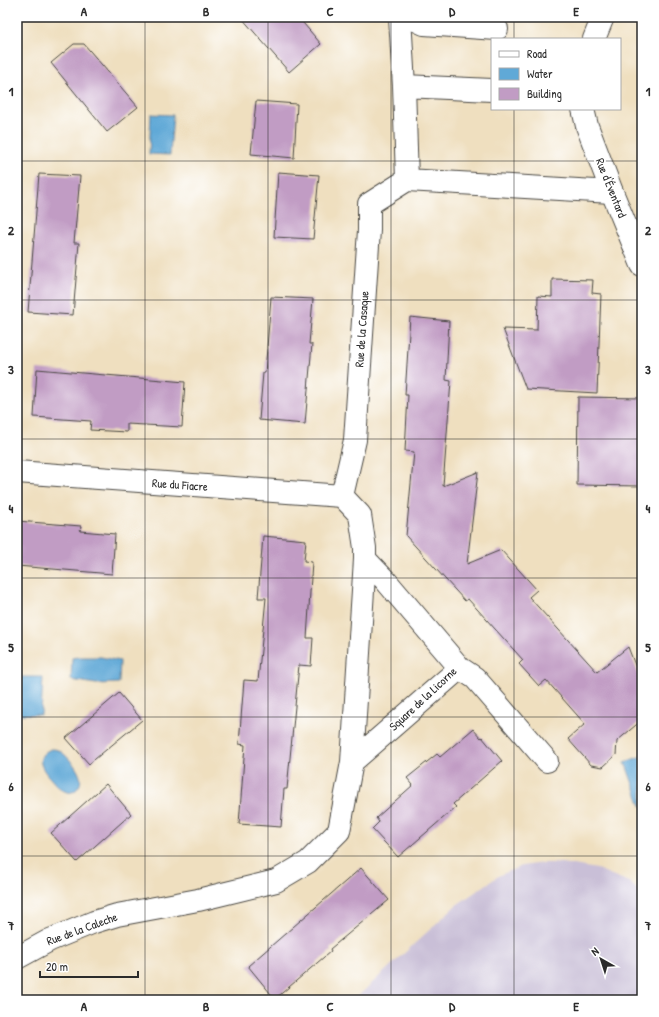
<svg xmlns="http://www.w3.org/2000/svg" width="659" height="1017" font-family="'Patrick Hand',sans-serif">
<rect width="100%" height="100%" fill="#fff"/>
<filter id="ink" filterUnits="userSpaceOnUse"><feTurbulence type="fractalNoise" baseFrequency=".025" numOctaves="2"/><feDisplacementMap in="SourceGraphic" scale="8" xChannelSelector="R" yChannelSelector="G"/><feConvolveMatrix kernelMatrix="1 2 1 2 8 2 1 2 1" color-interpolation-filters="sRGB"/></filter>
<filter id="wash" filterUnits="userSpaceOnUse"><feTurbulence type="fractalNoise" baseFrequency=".012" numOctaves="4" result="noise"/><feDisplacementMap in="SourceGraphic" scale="16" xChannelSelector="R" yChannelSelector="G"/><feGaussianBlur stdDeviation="0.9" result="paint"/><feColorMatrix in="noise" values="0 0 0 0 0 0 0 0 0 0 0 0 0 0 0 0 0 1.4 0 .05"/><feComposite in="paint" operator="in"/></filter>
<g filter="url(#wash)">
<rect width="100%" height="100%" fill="#efdfbf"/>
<path fill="#c9bfd7" d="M542,863H562L597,869L629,882L642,894V1000H354L455,906L500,875L522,866Z"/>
<path fill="#60a9d7" stroke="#466a81" d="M151,114L173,115L170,155L149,154Z
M78,657H101L120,661L119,683L96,684L71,680L72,658Z
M21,677H43L41,715L19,714Z
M51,749C54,749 57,749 60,751C68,756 86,776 79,786C70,801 57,786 50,778C41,768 34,756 51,749Z
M642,756V806H641L625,762Z"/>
<g id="blocks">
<path fill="#c19cc4" d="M241,17H298L321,44L289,72Z
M74,44H84L138,107L107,132L51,63Z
M256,101L297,104L294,158L251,154Z
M278,172L319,175L313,239L274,237Z
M39,174L80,176L74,243H79L73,315L28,312Z
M552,279L593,280L592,293L601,294L597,393L526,389L503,329L537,330L538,296L552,297Z
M271,297L313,299L309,344H312L305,424L259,420L263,373H265Z
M410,317L449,321L446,380L451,381L443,486L478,472L467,564L501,550L537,590L529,597L597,672L628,647L642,683V720L617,741L616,755L603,767L591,765L568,739L585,724L546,680L539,686L519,664L523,660L468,599L465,601L406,536L414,452L405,451L408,395H405Z
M37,369L185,382L182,427L127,424V432L90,430L91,421L34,417Z
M578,397L642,398V486L577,485Z
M17,521L81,526L80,531L115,534L112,574L17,566Z
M263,536L306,540L304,561L312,562L307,638H313L311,666L299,665L287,789H284L281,827L239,824L245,745L239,744L244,680L258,681L266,598H258Z
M119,693L142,720L89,764L66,738Z
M473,729L481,738L482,737L502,761L453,804L456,807L398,857L372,829L379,822L376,818L413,785L407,778L437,754L440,757Z
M106,784L131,814L77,862L51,833Z
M361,868L389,900L330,949L331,951L275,999L248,966Z"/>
</g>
</g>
<g filter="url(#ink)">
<use href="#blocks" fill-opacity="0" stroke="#484641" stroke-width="1"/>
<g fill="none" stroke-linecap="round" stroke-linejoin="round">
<defs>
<path id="minor" d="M400,17L404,86L407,180
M409,17L424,24L497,29
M404,86L492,90
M17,472L342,496
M342,496L355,440L369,230V204L407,180L612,192
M460,668L475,678L547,761
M352,762L365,559
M17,958L50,940L94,922L117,915L198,900L276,881L308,862L339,831L352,762L460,668L386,581L365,559V548L360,515L342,496"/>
<path id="tertiary" d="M594,39L603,17
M583,109L587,126L612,192L642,265"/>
</defs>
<use href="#minor" stroke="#484641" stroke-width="24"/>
<use href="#tertiary" stroke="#484641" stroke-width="24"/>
<use href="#minor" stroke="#fff" stroke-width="22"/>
<use href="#tertiary" stroke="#fff" stroke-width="22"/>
</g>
</g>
<path fill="none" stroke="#2b2b2b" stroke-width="1" stroke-opacity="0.55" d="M145,17V1000M268,17V1000M391,17V1000M514,17V39M514,109V1000M17,161H642M17,300H642M17,439H642M17,578H642M17,717H642M17,856H642"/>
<g text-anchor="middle" stroke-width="3.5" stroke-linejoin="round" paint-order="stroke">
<g font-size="12" fill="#2b2b2b" stroke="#fff">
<text transform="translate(611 188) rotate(68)" y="4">Rue d'Éventard</text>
<text transform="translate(362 329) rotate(-86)" y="4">Rue de la Casaque</text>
<text transform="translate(180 485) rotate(4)" y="4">Rue du Fiacre</text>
<text transform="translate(423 699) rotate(-43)" y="4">Square de la Licorne</text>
<text transform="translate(82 929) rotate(-20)" y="4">Rue de la Caleche</text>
</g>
</g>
<rect width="659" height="1017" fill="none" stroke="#fff" stroke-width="44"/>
<rect x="491" y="38" width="130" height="72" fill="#ffffff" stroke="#aaaaaa"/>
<rect x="499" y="51" width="20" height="6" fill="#ffffff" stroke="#aaaaaa"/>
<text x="527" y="58" font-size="12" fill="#2b2b2b">Road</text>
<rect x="499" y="68" width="20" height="12" fill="#60a9d7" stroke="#aaaaaa"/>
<text x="527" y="78" font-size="12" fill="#2b2b2b">Water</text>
<rect x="499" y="88" width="20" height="12" fill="#c19cc4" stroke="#aaaaaa"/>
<text x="527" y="98" font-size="12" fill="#2b2b2b">Building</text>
<g transform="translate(601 959) rotate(321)" stroke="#ffffff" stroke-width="3" paint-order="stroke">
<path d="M0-3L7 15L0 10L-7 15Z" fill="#2b2b2b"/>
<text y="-6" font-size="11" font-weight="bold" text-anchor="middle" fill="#2b2b2b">N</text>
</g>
<path d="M40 971v6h98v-6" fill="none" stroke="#2b2b2b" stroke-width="2"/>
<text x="46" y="971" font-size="12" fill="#2b2b2b" stroke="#ffffff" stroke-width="3" paint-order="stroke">20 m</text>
<rect x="22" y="22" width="615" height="973" fill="none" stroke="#2b2b2b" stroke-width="1.5"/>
<g font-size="13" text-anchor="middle" font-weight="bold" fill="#2b2b2b">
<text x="84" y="16">A</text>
<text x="206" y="16">B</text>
<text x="330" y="16">C</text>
<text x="452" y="16">D</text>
<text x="576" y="16">E</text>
<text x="11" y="96">1</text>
<text x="648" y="96">1</text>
<text x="11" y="235">2</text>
<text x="648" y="235">2</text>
<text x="11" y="374">3</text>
<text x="648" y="374">3</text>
<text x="11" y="513">4</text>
<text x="648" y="513">4</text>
<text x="11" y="652">5</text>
<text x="648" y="652">5</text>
<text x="11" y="791">6</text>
<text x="648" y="791">6</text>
<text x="11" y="930">7</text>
<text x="648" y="930">7</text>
<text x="84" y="1011">A</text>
<text x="206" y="1011">B</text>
<text x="330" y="1011">C</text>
<text x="452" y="1011">D</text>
<text x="576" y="1011">E</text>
</g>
</svg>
